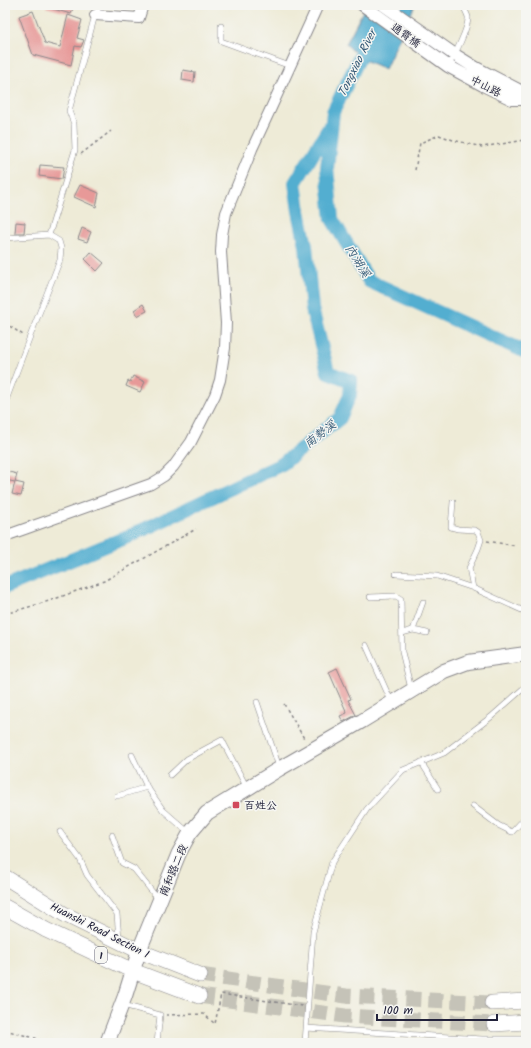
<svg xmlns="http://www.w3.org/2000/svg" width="531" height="1048" font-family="Kalam,'LXGW WenKai TC',sans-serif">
<rect width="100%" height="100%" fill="#f6f6f2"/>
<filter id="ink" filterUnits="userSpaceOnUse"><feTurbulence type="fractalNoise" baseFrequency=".025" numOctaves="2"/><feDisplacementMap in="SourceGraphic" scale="8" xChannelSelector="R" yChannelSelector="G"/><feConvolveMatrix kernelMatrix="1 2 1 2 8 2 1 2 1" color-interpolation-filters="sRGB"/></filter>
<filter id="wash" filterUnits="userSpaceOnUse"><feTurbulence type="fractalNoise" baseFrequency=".012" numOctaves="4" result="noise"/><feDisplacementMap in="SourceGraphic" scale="16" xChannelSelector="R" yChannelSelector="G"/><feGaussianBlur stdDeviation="0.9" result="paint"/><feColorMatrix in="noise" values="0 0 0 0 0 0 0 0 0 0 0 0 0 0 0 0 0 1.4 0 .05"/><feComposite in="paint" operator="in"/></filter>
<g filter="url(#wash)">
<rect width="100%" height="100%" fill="#eeebd7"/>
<path fill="#52aed0" stroke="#3a6886" d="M366,5H415L385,69L360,58L346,44Z"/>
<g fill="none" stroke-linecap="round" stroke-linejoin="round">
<path stroke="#52aed0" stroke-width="14" d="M368,40L333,112L327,168L332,219L369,281L526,352
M5,587L132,535L282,464L340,418L350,395L351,381L328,372L312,309L306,246L299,211L295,183L332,123"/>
</g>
<g id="blocks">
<path fill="#e79998" d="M47,5H74L71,14L46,7Z
M33,11L45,43L60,47L68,15L82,20L77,38L84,40L81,47L75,46L71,65L33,55L19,16Z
M183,70L195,72L194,82L182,80Z
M40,165L64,167L62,179L39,176Z
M80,185L99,193L96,207L74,197Z
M16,222L25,223L24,233H15Z
M82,228L91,232L87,242L78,239Z
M91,252L104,263L97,271L85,259Z
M143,304L147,311L137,316L134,310Z
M133,376L145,382L140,392L126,386L128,381L130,382Z
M5,471L17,474L15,482L5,480Z
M15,482L24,484L21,496L12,494Z
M337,668L351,699L348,700L356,715L343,722L340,716L347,713L329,672Z"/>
</g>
</g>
<g filter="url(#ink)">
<use href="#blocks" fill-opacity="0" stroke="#888689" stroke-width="1"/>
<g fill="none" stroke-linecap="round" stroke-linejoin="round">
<path stroke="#c5c3b8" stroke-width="15" stroke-dasharray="15 8" stroke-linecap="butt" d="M200,975L346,996L492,1003
M199,996L345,1016L494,1024"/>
<defs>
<path id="service" d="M221,26V41L290,66
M448,66C454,57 469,27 468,17C467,13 464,9 463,5
M5,238L49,235
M5,403L29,339L60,260L61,248L59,241L49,235L75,150L74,124L69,111L95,15L100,5
M453,502L451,527L458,529L475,530L478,532L481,540L478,549L469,568L473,588
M396,574L437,576L473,588L526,612
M370,597L396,596L401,599L402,652L411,689
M413,630L427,633
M402,633L413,630L423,602
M366,645L391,701
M257,702L279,767
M132,755L147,787L163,810L188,832
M421,762L438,789
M170,775L187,759L222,740L247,788
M117,796L147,787
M473,806L498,825L512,832L526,817
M60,832L80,859L87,875L117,914L119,939
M112,835L122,863L134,869L158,899
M123,1005L160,1015L157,1043
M306,1028L482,1039H526
M305,1043L313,932L332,862L367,809L403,770L444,753L491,717L526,686"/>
<path id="minor" d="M95,15L139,18L143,5
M5,536L151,484L164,476L173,467L191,442L215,395L220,380L225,348L226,323L221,252L222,235L226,213L252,149L271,108L318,5"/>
<path id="tertiary" d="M363,5L448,66L483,85L512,99H526
M384,5L455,55L476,68L526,94"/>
<path id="secondary" d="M107,1043L125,996L139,951L179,853L190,833L207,813L279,769L362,721L444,671L468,662L526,654"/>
<path id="primary" d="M5,877L64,914L139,951L200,975
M5,907L46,930L133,971L199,996
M492,1003L526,1001
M494,1024L526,1022"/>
</defs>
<use href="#service" stroke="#888689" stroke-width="6"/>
<use href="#minor" stroke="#888689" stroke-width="12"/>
<use href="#tertiary" stroke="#888689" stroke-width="14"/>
<use href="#secondary" stroke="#888689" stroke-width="16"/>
<use href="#primary" stroke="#888689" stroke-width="16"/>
<path stroke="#888689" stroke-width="1.5" stroke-dasharray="3 3" stroke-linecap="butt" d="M81,154L111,131
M415,170L420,143L439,135L453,140L482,147L526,140
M5,323L23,335
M487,541L516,546
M5,614L49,601L104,581L196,529
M284,704L305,740
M166,1015L204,1014L215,1024L221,994L302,1006
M5,1030L53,1043"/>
<use href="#service" stroke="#fff" stroke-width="5"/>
<use href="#minor" stroke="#fff" stroke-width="10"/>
<use href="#tertiary" stroke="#fff" stroke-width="12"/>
<use href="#secondary" stroke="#fff" stroke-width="14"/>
<use href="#primary" stroke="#fff" stroke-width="15"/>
</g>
</g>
<rect fill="#d1495b" stroke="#f6f6f2" stroke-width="1.5" x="232" y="801" width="8" height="8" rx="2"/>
<g text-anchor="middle" stroke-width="3" stroke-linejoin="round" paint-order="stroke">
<rect fill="#f6f6f2" stroke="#626272" stroke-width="1" x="95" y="947" width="12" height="16" rx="3"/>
<g font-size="10" font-weight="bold" fill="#22223b">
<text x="101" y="959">1</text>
</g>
<g font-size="11" fill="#22223b" stroke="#f6f6f2">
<text transform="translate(406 35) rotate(35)" y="4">通霄橋</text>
<text transform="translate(486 86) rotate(27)" y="4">中山路</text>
<text transform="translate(173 870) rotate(-67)" y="4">南和路二段</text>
<text transform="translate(100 930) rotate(27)" y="4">Huanshi Road Section 1</text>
</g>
<g font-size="11" fill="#22223b" stroke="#f6f6f2" text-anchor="start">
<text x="244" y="809">百姓公</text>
</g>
<g font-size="12" font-style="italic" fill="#355a77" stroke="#f6f6f2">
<text transform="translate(357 63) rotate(-64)" y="4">Tongxiao River</text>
<text transform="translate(358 261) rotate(58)" y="4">內湖溪</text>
<text transform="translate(320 434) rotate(-38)" y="4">南勢溪</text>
</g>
</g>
<rect width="531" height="1048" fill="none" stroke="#f6f6f2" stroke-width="20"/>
<path d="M377 1014v6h120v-6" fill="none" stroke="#22223b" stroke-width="2"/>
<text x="383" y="1014" font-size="12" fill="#22223b" stroke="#f6f6f2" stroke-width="3" paint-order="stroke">100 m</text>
</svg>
